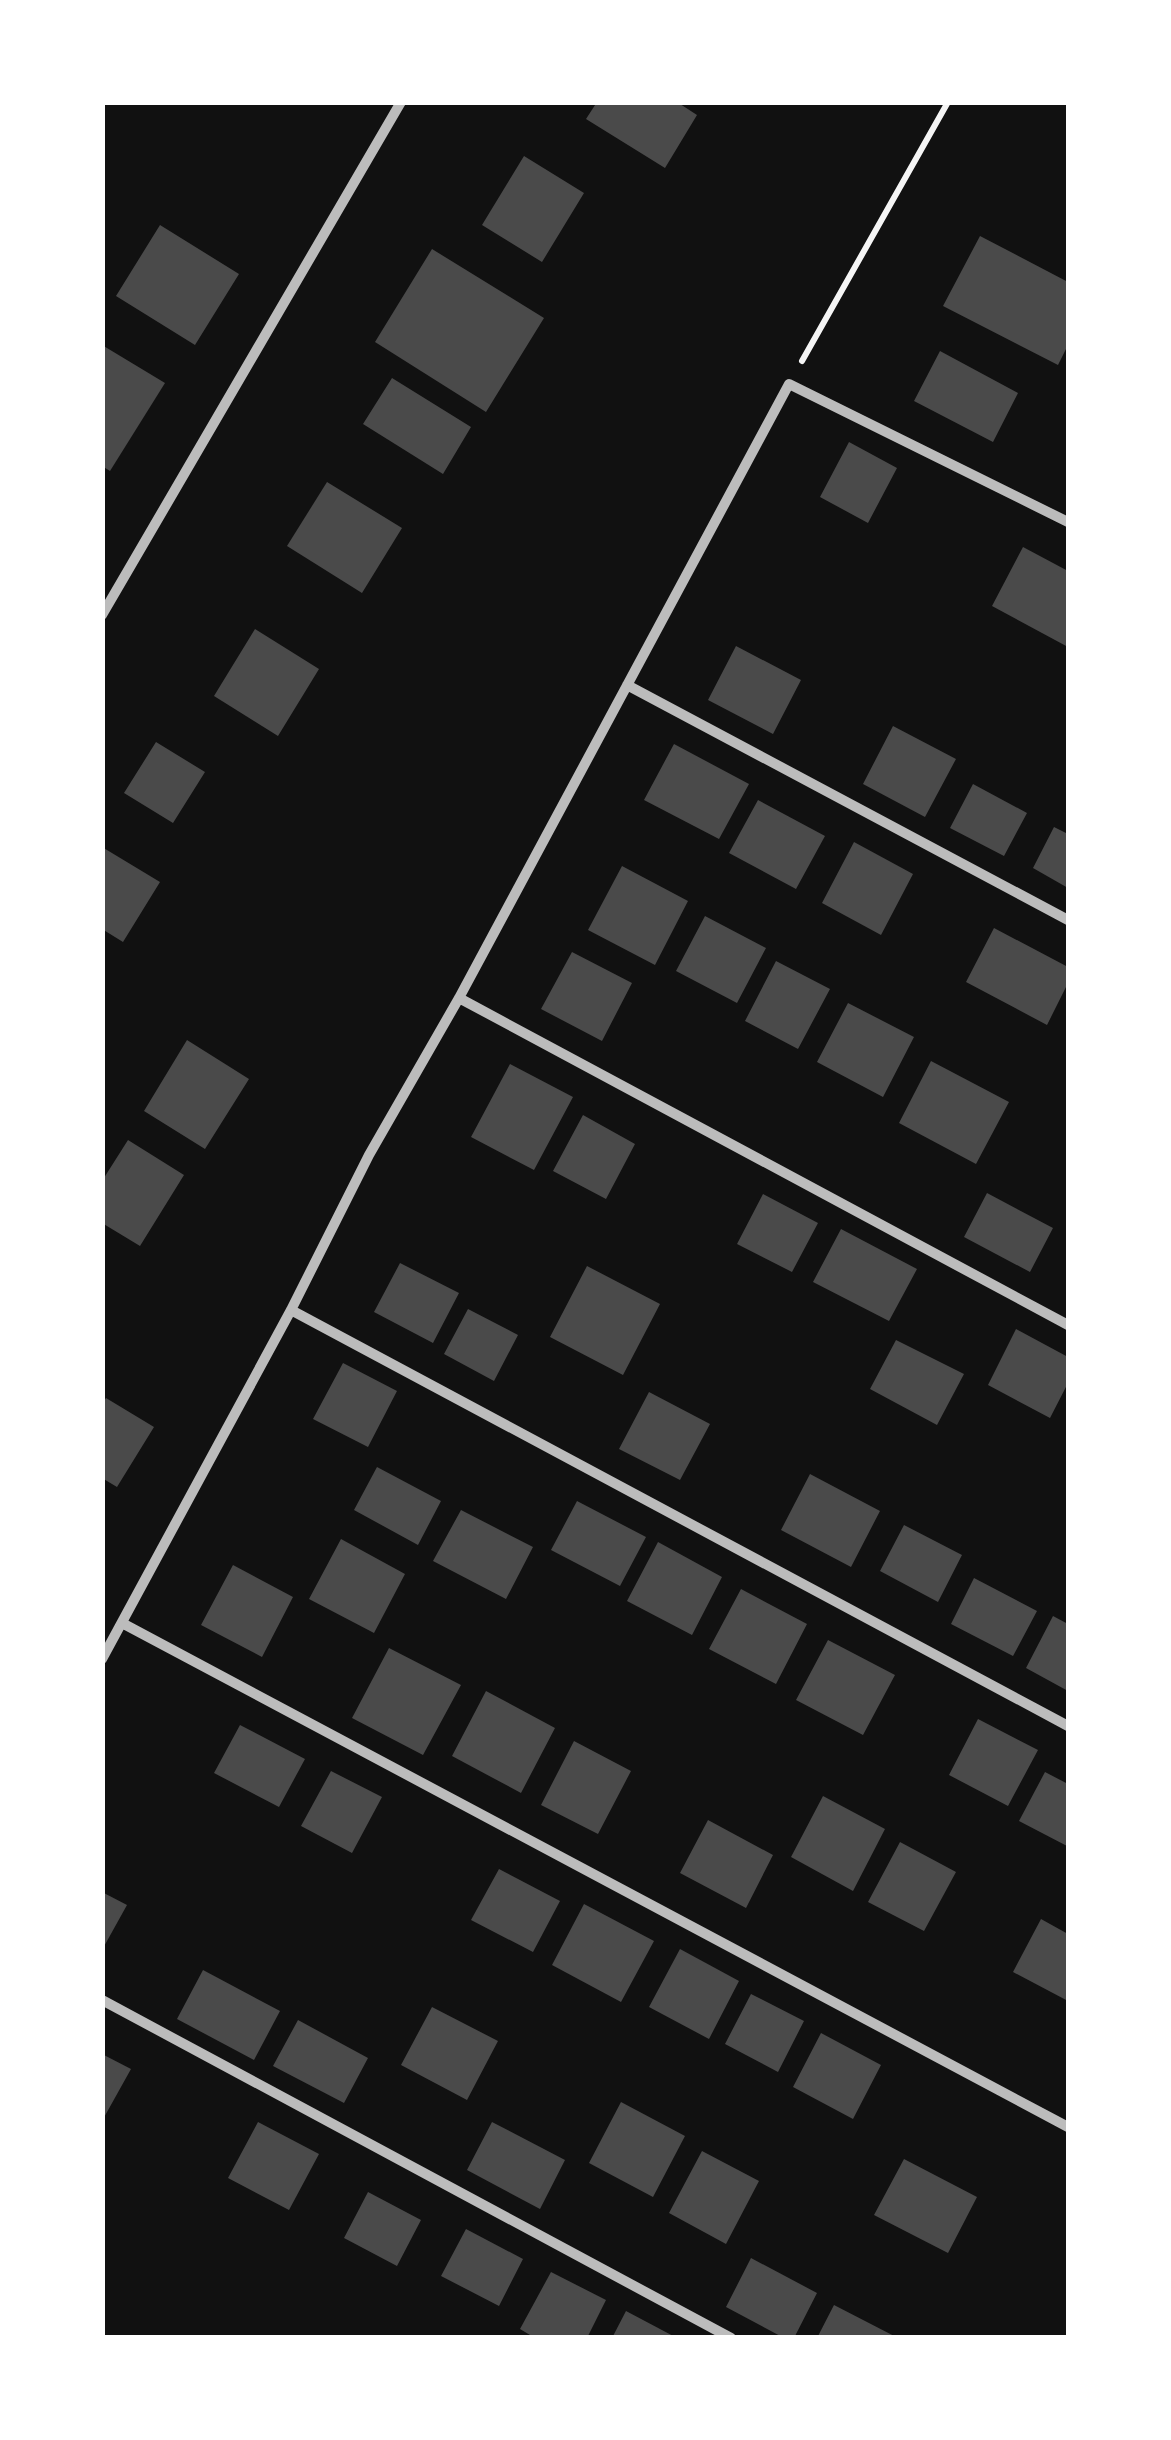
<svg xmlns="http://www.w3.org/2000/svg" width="1171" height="2440" font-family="'Source Sans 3',sans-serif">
<rect width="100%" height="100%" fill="#111"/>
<path fill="#4a4a4a" d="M597,102H677L697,115L665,168L586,119Z
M524,156L584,193L542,262L482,225Z
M160,225L239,274L195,345L116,296Z
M980,236L1068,282V345L1058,365L943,306Z
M432,249L544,318L486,412L375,342Z
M102,345L165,383L110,471L102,466Z
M940,351L1018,393L993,442L914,401Z
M392,378L471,427L443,474L363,424Z
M849,442L897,468L868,523L820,497Z
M327,482L402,528L362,593L287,546Z
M1023,547L1068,571V647L992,606Z
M255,629L319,669L278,736L214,696Z
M736,646L801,680L773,734L708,700Z
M893,726L956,759L925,817L863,784Z
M156,742L205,772L173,823L124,793Z
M674,744L749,784L719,839L644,800Z
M973,784L1027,813L1004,856L950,828Z
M758,800L825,836L796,889L729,853Z
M1054,827L1068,834V888L1033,868Z
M854,842L913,874L881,935L822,903Z
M102,847L160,882L123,942L102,929Z
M622,866L688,901L655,965L588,930Z
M705,916L766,948L737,1003L676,971Z
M994,928L1068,967V983L1047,1025L966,982Z
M572,952L632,983L602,1041L541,1009Z
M776,961L830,989L798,1049L745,1021Z
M848,1003L914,1037L883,1097L817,1062Z
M187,1040L249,1079L205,1149L144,1111Z
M931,1061L1009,1102L976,1164L899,1123Z
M510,1064L573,1097L534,1170L471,1137Z
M583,1115L635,1144L606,1199L553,1171Z
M128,1140L184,1175L140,1246L102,1223V1181Z
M987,1193L1053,1228L1030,1272L964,1237Z
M763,1194L818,1223L792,1272L737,1244Z
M841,1229L917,1269L889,1321L813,1282Z
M400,1263L459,1293L433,1343L374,1312Z
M587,1266L660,1304L623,1375L550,1337Z
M468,1309L518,1335L494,1381L444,1354Z
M1016,1329L1068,1357V1383L1050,1418L988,1385Z
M896,1340L964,1374L937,1425L870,1389Z
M343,1363L397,1391L368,1447L313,1419Z
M649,1392L710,1424L680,1480L619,1449Z
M106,1398L154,1427L117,1487L102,1478V1404Z
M377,1467L441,1501L418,1545L354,1510Z
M810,1474L880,1511L851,1567L781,1530Z
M577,1501L646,1537L620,1586L551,1550Z
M461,1510L533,1547L506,1599L433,1561Z
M904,1525L962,1555L938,1602L880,1571Z
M341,1539L405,1574L374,1633L309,1599Z
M658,1542L722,1577L692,1635L627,1601Z
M233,1565L293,1597L262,1657L201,1625Z
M974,1578L1037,1611L1013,1656L951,1624Z
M741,1589L807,1624L776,1684L709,1649Z
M1053,1616L1068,1624V1691L1026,1668Z
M828,1640L895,1675L863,1735L796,1700Z
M389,1648L461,1685L423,1755L352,1718Z
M486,1691L555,1728L521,1793L452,1756Z
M978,1719L1038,1750L1008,1806L949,1775Z
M240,1725L305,1759L279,1807L214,1773Z
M574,1741L631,1771L598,1834L541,1805Z
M331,1771L382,1797L352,1853L301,1826Z
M1045,1772L1068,1784L1067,1846L1019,1821Z
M823,1796L885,1829L853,1891L791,1857Z
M708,1820L773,1855L746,1908L680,1873Z
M900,1842L956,1872L924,1931L868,1902Z
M499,1869L560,1901L533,1952L471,1920Z
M102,1892L127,1905L102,1950Z
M584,1904L654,1941L621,2002L552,1965Z
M1041,1919L1068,1934V2001L1013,1972Z
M680,1949L739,1981L709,2039L649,2007Z
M203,1970L280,2011L254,2060L177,2019Z
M751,1994L804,2021L778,2072L725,2044Z
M432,2007L498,2041L467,2100L401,2065Z
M298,2020L368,2058L344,2103L273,2066Z
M821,2033L881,2065L853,2119L793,2087Z
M102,2054L131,2069L102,2121Z
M621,2102L685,2136L653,2197L589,2163Z
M258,2122L319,2154L289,2210L228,2178Z
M492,2122L565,2160L540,2209L467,2170Z
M702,2151L759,2181L726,2244L669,2213Z
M904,2159L977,2197L948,2253L874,2215Z
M368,2192L421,2220L397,2266L344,2238Z
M466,2229L523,2259L499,2306L441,2276Z
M751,2258L817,2293L794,2338H784L726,2307Z
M551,2272L606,2300L587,2338H535L520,2329Z
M834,2305L898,2338H817Z
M626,2311L677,2338H612Z"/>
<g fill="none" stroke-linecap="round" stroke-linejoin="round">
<path stroke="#f5f5f5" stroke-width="6" d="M802,361L948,102"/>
<path stroke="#bcbcbc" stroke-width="10" d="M102,615L401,102
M627,685L1068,920
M459,998L1068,1325
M291,1310L1068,1726
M122,1623L1068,2127
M102,1659L291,1310L369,1155L459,998L789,384L1068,522
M102,2000L731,2338"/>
</g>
<rect width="1171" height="2440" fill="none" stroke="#ffffff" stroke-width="210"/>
</svg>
